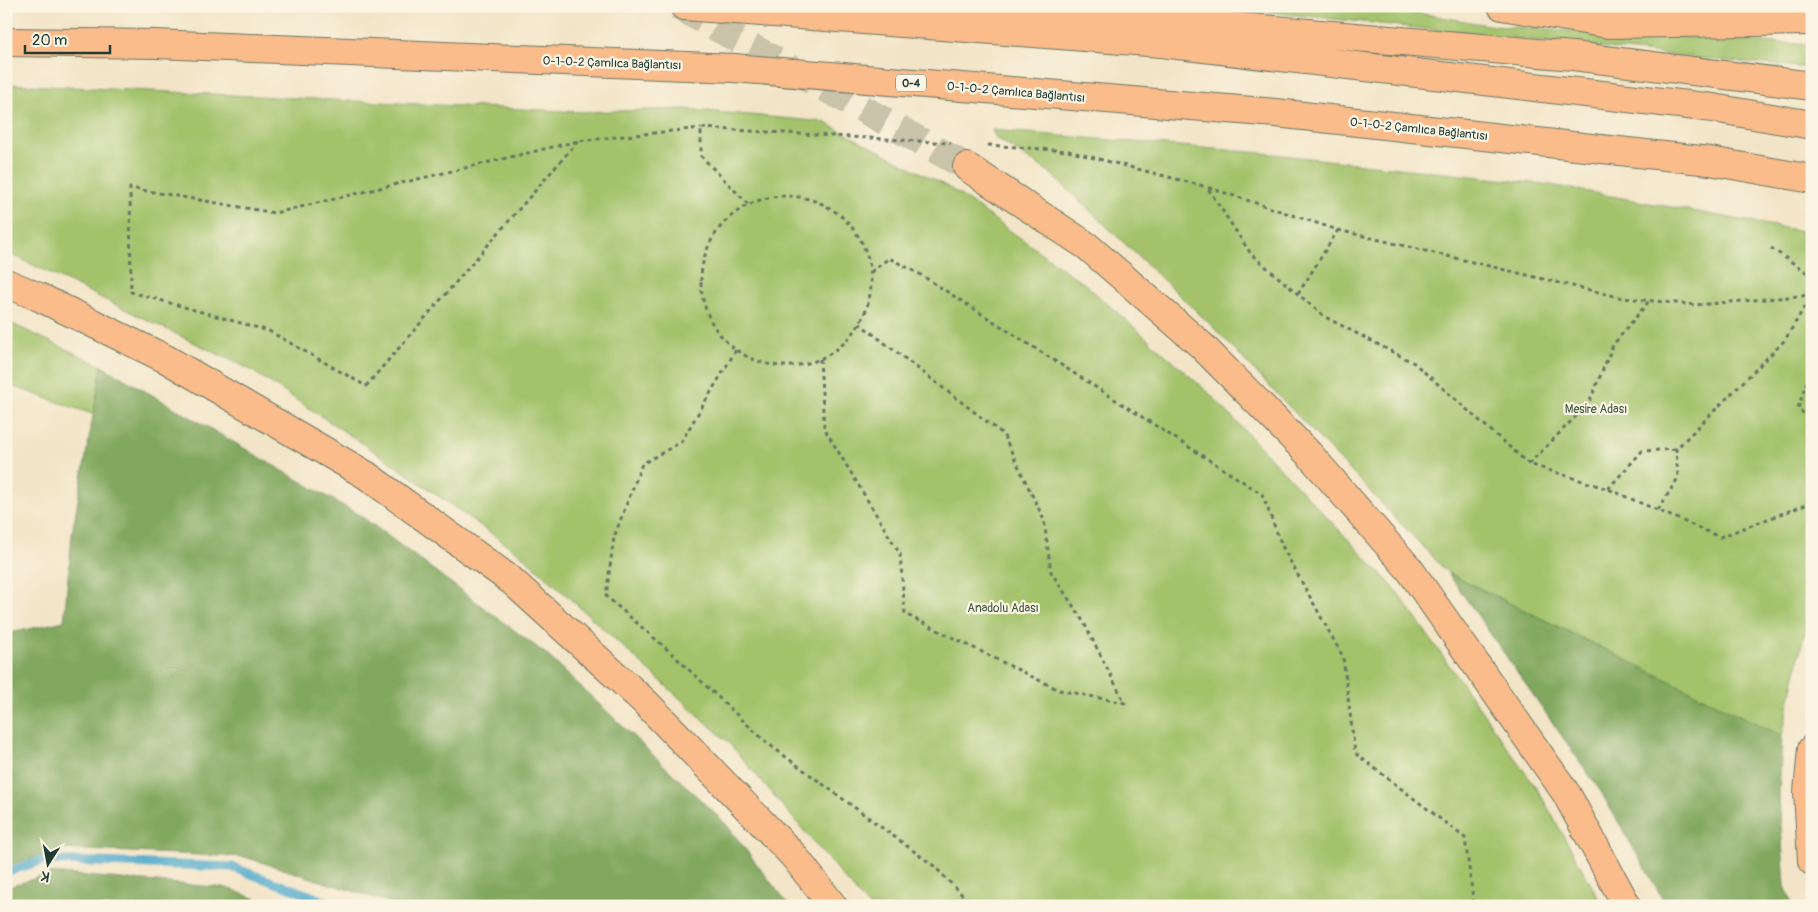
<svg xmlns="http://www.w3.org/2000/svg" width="1818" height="912" font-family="Pangolin,sans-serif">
<rect width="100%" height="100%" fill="#fcf5e5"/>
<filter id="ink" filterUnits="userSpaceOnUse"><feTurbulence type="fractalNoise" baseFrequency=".02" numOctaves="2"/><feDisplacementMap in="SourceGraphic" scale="10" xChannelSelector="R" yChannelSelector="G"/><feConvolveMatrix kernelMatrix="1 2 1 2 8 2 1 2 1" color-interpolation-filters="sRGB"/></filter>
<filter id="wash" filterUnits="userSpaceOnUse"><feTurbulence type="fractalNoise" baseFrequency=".0096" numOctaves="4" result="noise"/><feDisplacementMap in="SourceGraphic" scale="20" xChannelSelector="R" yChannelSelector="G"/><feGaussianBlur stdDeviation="1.12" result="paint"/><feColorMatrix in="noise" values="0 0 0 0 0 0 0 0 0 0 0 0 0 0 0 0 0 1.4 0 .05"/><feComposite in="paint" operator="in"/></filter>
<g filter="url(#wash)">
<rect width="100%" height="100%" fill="#f2e4c6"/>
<path fill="#a3c26a" stroke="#61804f" d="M1212,6H1378L1493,26L1812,45V68L1728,61Z
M6,84L582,112L685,109L824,122L946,186L960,195L1086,285L1210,394L1395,589L1539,792L1603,906H868L729,743L522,555L389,461L251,370L6,252Z
M992,130L1273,154L1551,185L1812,233V621L1803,638L1782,736L1448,573L1211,325L1048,171L996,138Z
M6,321L102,366L95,415L6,384Z"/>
<path fill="#82a85e" stroke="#507249" d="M102,366L361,516L546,654L726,824L789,906H400L245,857L63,849L6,866V634L64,621L72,534Z
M1448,573L1782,736L1779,796L1785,886L1793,906H1667L1601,792Z
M51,873L227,888L275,906H6V888Z"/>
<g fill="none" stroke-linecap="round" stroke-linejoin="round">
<path stroke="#4da8cb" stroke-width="9" d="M6,872L44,860L232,867L339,906"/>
</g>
</g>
<g filter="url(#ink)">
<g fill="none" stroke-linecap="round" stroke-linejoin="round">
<path stroke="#c8c3a9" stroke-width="28" stroke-dasharray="28 14" stroke-linecap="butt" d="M678,6L967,167"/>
<defs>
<path id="motorway" d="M684,6L1161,43L1713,108L1812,125
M946,6L1207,24L1573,56L1812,86
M1502,6L1608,24L1812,21
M6,42L156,44L734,68L1276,113L1710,161L1812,179
M967,167L1087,246L1201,345L1309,454L1410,570L1566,793L1627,906
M6,283L39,297L166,359L366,475L512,581L645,702L793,855L833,906
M1812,749L1808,792L1812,861"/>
</defs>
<use href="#motorway" stroke="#697767" stroke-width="30"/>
<path stroke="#697767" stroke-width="3" stroke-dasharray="4 4" stroke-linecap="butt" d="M578,141L366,386L269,331L131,292L130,188L275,213L578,141L701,128
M988,145L1068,151L1207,187
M701 281a85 85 0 1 1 170 0a85 85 0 1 1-170 0Z
M748,204L701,156V128L951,143
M1338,230L1623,298L1696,305L1812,295
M1771,248L1812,276
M871,272L889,258L918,273L1262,494L1283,548L1343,657L1355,753L1465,838L1474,906
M1298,294L1338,230L1207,187L1251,254L1325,317L1414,363L1529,464L1608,489L1720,537L1805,505L1812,499
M736,350L681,442L642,464L614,537L606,596L669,651L767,743L934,866L973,906
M820,359L824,428L900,554L905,614L1059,690L1125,703L1083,621L1051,572L1044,520L1003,434L860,324
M1812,366L1798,408L1812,422
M1529,464L1589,403L1613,345L1649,301
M1608,489L1642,451L1676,449
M1658,510L1678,478L1676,449L1785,340L1811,296"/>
<use href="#motorway" stroke="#f9bc8a" stroke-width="28"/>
</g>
</g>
<g text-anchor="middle" stroke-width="4.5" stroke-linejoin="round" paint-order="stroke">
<rect fill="#fcf5e5" stroke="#617469" stroke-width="1" x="896" y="74.5" width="30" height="17" rx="4"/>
<g font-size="11" font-weight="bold" fill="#1f3d34">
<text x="911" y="87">O-4</text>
</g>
<g font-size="12" fill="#1f3d34" stroke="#fcf5e5">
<text transform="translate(612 63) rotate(2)" y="4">O-1-O-2 Çamlıca Bağlantısı</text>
<text transform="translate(1016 92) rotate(5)" y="4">O-1-O-2 Çamlıca Bağlantısı</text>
<text transform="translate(1419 129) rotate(6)" y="4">O-1-O-2 Çamlıca Bağlantısı</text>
</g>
<g font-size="12" fill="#405e42" stroke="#fcf5e5">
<text x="1596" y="413">Mesire Adası</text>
<text x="1003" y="612">Anadolu Adası</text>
</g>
</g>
<rect width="1818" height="912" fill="none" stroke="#fcf5e5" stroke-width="25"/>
<g transform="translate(48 864) rotate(191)" stroke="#fcf5e5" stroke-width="4" paint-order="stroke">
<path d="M0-4L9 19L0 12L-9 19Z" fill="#1f3d34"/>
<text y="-8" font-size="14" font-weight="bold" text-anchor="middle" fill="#1f3d34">K</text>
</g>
<path d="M25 45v8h85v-8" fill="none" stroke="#1f3d34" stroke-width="2.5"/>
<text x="32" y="45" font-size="15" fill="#1f3d34" stroke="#fcf5e5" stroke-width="4" paint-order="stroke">20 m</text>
</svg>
